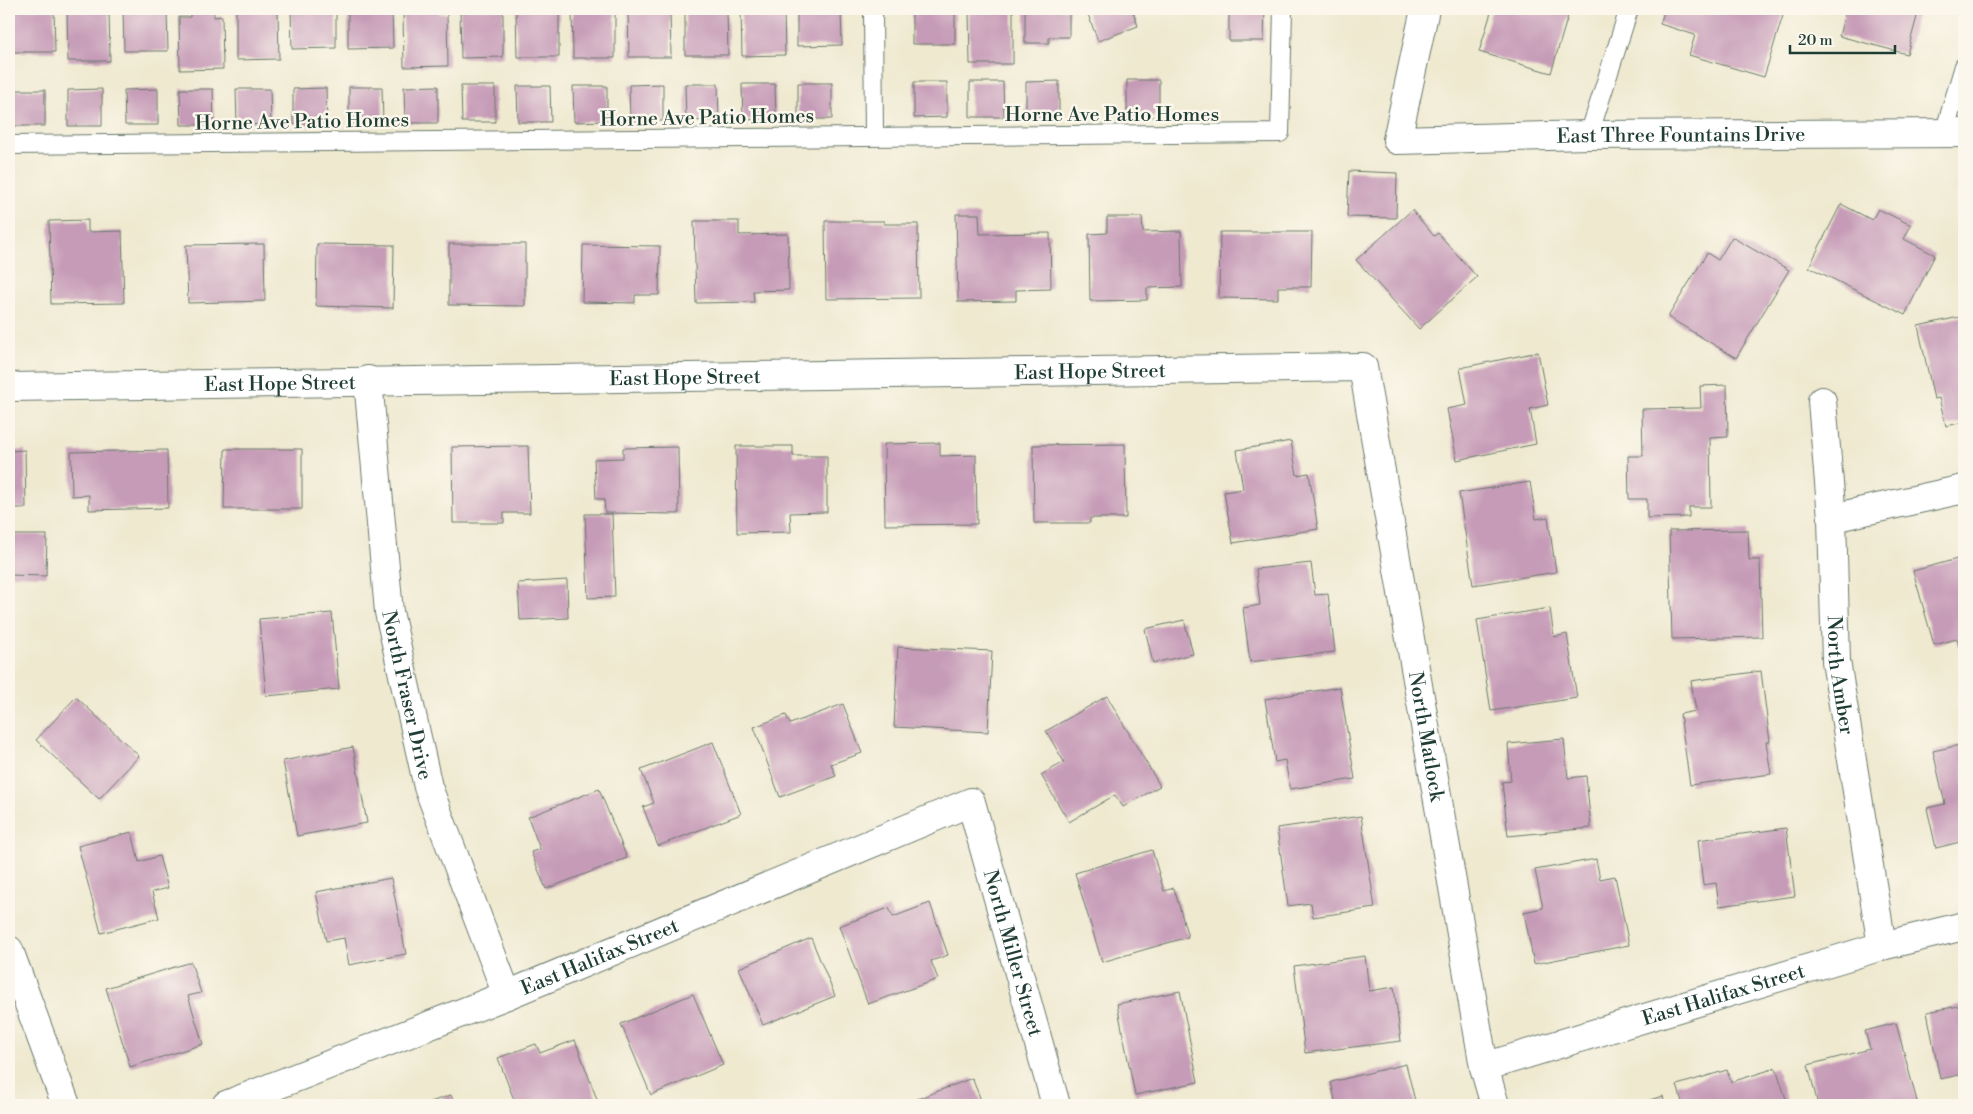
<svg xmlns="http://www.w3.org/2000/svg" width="1973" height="1114" font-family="'Libre Bodoni',serif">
<rect width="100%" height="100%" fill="#fbf7ec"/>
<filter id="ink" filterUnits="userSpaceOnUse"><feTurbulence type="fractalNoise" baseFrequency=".02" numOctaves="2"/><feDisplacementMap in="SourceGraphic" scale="10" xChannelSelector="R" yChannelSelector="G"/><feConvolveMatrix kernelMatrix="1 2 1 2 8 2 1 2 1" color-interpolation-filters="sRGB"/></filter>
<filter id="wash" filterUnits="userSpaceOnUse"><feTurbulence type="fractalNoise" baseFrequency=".0096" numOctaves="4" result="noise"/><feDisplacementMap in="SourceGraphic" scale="20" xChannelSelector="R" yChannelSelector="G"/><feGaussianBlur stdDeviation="1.12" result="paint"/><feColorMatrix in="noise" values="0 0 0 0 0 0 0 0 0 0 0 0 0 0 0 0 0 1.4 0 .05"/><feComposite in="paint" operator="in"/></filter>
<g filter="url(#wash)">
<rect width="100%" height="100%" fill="#efe9d0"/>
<g id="blocks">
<path fill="#c69bb7" d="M10,9H54L55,52H11Z
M67,9H109L110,61H68Z
M123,9H167L168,51H124Z
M190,9H214V17L222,16L223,69L180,70L179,17H190Z
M236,9H278L279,59L236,60Z
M291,9H336V48L292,49Z
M348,9H392L393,48L348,49Z
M415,9H439V14L447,13L448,66L404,67L403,14H415Z
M460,9H503V57L461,58Z
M516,9H559V57H517Z
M572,9H615V58H573Z
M628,9H670L671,57H629Z
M685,9H727L728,55H685Z
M741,9H784L785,55L742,56Z
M797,9H841L842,45L797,46Z
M912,9H955V44H912Z
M981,9H1005V11H1013V64H970L969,11H981Z
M1025,9H1069V37H1049V43H1025Z
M1086,9H1132L1138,26L1098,41Z
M1229,9H1265L1264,41H1229Z
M1492,9H1570L1551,73L1479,52Z
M1665,9H1785L1764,77L1689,55L1695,35L1660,24Z
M1846,9H1919L1907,54L1839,36Z
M1127,80H1159V117H1127Z
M1059,81V117H1026V82Z
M914,82H947V117L914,118Z
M970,82H1003L1004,117H970Z
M798,83H832V119H798Z
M663,84V121H630L629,85Z
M685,84H718L719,120L686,121Z
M742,84H775L776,119L743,120Z
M438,86V123H405L404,87Z
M461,86H495V122H462Z
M517,86H550L551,122H518Z
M573,86H607V121L574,122Z
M349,87H382L383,123L349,124Z
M326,88L327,124H293V89Z
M102,89V126H68V90Z
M158,89V125H125L124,90Z
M180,89H213L214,125H181Z
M236,89H270L271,124L237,125Z
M11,90H45V126H12Z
M1349,171L1397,173L1396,218L1347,217Z
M1841,204L1872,220L1878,209L1911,225L1904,239L1935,255L1905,315L1809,267Z
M1412,210L1434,236L1438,233L1477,277L1419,329L1356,260Z
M956,214H979L980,234L1050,233L1051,289L1016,290V301L958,302Z
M1107,217H1142L1143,232L1181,231L1182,287L1147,288V300L1090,301L1089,234L1107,233Z
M88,220V232L122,231L124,303L51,304L49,221Z
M694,221H739V235L788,234L789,290L753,291L754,302L696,303Z
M825,221H884V224H918L919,298L826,299Z
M1220,232H1312L1311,287H1278V299L1219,298Z
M1732,237L1789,270L1736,358L1668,317L1707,253L1718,260Z
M264,244L265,301L188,303L186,245Z
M317,244L394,245L393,308L316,306Z
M449,244H525V306L449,305Z
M583,245L660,246L659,295H635V303L582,302Z
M1964,316V422L1946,426L1939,398L1934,399L1918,326Z
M1538,352L1548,405L1530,409L1536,444L1457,460L1447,409L1467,405L1460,368Z
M1727,385L1728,437L1710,438L1711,507H1689V517L1647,518V499H1629L1628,456H1643L1642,409L1701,408L1700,386Z
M1291,441L1297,475L1309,473L1318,529L1233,543L1224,492L1243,489L1237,450Z
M940,443V456L976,455L977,524L885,525L884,444Z
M1125,444L1126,518H1090V523H1034L1033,445Z
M528,446L530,513H504V523H453L452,447Z
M736,446H793V456H827V512L790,513L791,532L737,533Z
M678,447L679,514L605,513L604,499H596L594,459L623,458V448Z
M225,449H302V509H224Z
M25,450L26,508H9V451Z
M167,450L168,508L89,510V495L72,496L71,452Z
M1530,482L1536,519L1548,517L1556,572L1473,585L1459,493Z
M585,514H612L615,597L588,598Z
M1748,530L1749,560H1760L1762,637L1672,639L1669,531Z
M9,535H47L46,576L9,575Z
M1964,557V655H1962L1957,639L1934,645L1913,571Z
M1311,563L1315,595L1328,594L1335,652L1250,662L1243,608L1260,605L1256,569Z
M567,580L568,618L520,620L518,583Z
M1550,608L1554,637L1567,634L1577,698L1491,711L1477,620Z
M332,613L339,689L266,696L259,619Z
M1184,620L1193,654L1153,663L1145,629Z
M898,647L992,651L988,732L894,727Z
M1761,671L1770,742H1766L1771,774L1690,785L1680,714L1696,711L1691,681Z
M1340,687L1355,779L1290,789L1285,760L1275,762L1265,699Z
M1107,696L1160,786L1123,807L1115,795L1069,822L1041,775L1064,762L1046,731Z
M76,697L139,756L99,799L36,740Z
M843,704L862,753L831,764L836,776L780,797L754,727L786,715L790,724Z
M1564,739L1568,778L1586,776L1591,828L1508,836L1502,782L1511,781L1508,744Z
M713,742L741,814L658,846L643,807L654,803L641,770Z
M1964,744V841L1936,848L1927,808L1945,804L1933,751Z
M353,747L367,823L297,836L283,761Z
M599,789L627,858L546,889L531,852L540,849L528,817Z
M1361,816L1375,908L1313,917L1311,903L1288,906L1277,828Z
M1786,828L1795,896L1719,906L1716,883L1703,885L1698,840Z
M132,832L139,862L159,856L168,888L152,892L159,918L101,933L78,846Z
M1152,850L1164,891L1174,888L1188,937L1102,962L1075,873Z
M1596,859L1600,879L1615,876L1629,945L1534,964L1524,912L1543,908L1535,870Z
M391,878L406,954L349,965L344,938L326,941L316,892Z
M930,903L948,955L931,961L938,979L868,1004L839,926L889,908L893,917Z
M811,938L835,996L763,1025L739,968Z
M1365,956L1369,991L1394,987L1401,1041L1305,1053L1294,966Z
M191,962L201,993L188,996L203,1044L130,1067L106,988Z
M1180,991L1198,1082L1135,1095L1117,1004Z
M693,994L723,1065L651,1095L621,1024Z
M1964,1005V1074L1940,1079L1927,1012Z
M1896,1023L1918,1105H1818L1808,1065L1870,1049L1865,1031Z
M575,1040L599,1105H516L498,1058L536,1044L540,1053Z
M1406,1064L1416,1105H1336L1331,1082Z
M1776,1068L1788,1105H1683L1677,1085L1727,1070L1731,1082Z
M972,1078L983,1105H902Z
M451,1095L455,1105H422Z
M1663,1096L1665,1105H1633Z"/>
</g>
</g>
<g filter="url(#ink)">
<use href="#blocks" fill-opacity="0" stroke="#68796b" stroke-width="1"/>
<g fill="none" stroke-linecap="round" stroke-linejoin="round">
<defs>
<path id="lane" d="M873,9L874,137
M1944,133L1964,66
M1589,135L1629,9
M9,145L1280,133L1283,9"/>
<g id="street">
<path id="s1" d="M1425,9L1397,140L1589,135L1964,133"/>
<path id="s2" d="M368,380L389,612L428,787L507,995"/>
<path id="s3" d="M9,387L1363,367L1484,1067L1495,1105"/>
<path id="s4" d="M1822,401L1832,518L1836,661L1882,946"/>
<path d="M1832,518L1964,489"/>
<path d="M9,950L66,1105"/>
<path id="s5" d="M1484,1067L1882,946L1964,926"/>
<path id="s6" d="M226,1105L507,995L971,802L1056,1105"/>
</g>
</defs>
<use href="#lane" stroke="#68796b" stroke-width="20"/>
<use href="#street" stroke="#68796b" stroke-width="30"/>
<use href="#lane" stroke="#fff" stroke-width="18"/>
<use href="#street" stroke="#fff" stroke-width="28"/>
</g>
</g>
<g text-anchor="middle" stroke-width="5" stroke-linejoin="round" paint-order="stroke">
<g font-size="20" fill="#1f3d34" stroke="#fbf7ec">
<text x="1112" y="121">Horne Ave Patio Homes</text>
<text transform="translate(707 117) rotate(-1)" y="7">Horne Ave Patio Homes</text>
<text transform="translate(302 121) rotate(-1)" y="7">Horne Ave Patio Homes</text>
<text dy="7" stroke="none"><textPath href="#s1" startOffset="418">East Three Fountains Drive</textPath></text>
<text dy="7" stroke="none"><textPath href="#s3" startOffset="1081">East Hope Street</textPath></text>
<text dy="7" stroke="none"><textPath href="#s3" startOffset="676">East Hope Street</textPath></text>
<text dy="7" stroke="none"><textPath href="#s3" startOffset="271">East Hope Street</textPath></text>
<text dy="7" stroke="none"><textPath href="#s4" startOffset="275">North Amber</textPath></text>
<text dy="7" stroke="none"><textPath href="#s2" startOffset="318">North Fraser Drive</textPath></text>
<text dy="7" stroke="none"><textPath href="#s3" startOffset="1729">North Matlock</textPath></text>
<text dy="7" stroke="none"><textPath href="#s6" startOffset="961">North Miller Street</textPath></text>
<text dy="7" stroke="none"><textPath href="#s6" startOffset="402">East Halifax Street</textPath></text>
<text dy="7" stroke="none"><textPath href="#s5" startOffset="250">East Halifax Street</textPath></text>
</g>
</g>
<rect width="1973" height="1114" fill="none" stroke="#fbf7ec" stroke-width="30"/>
<path d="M1790 45v8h105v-8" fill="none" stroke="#1f3d34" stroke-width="2.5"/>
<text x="1798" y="45" font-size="15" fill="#1f3d34" stroke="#fbf7ec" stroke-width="4" paint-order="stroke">20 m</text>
</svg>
